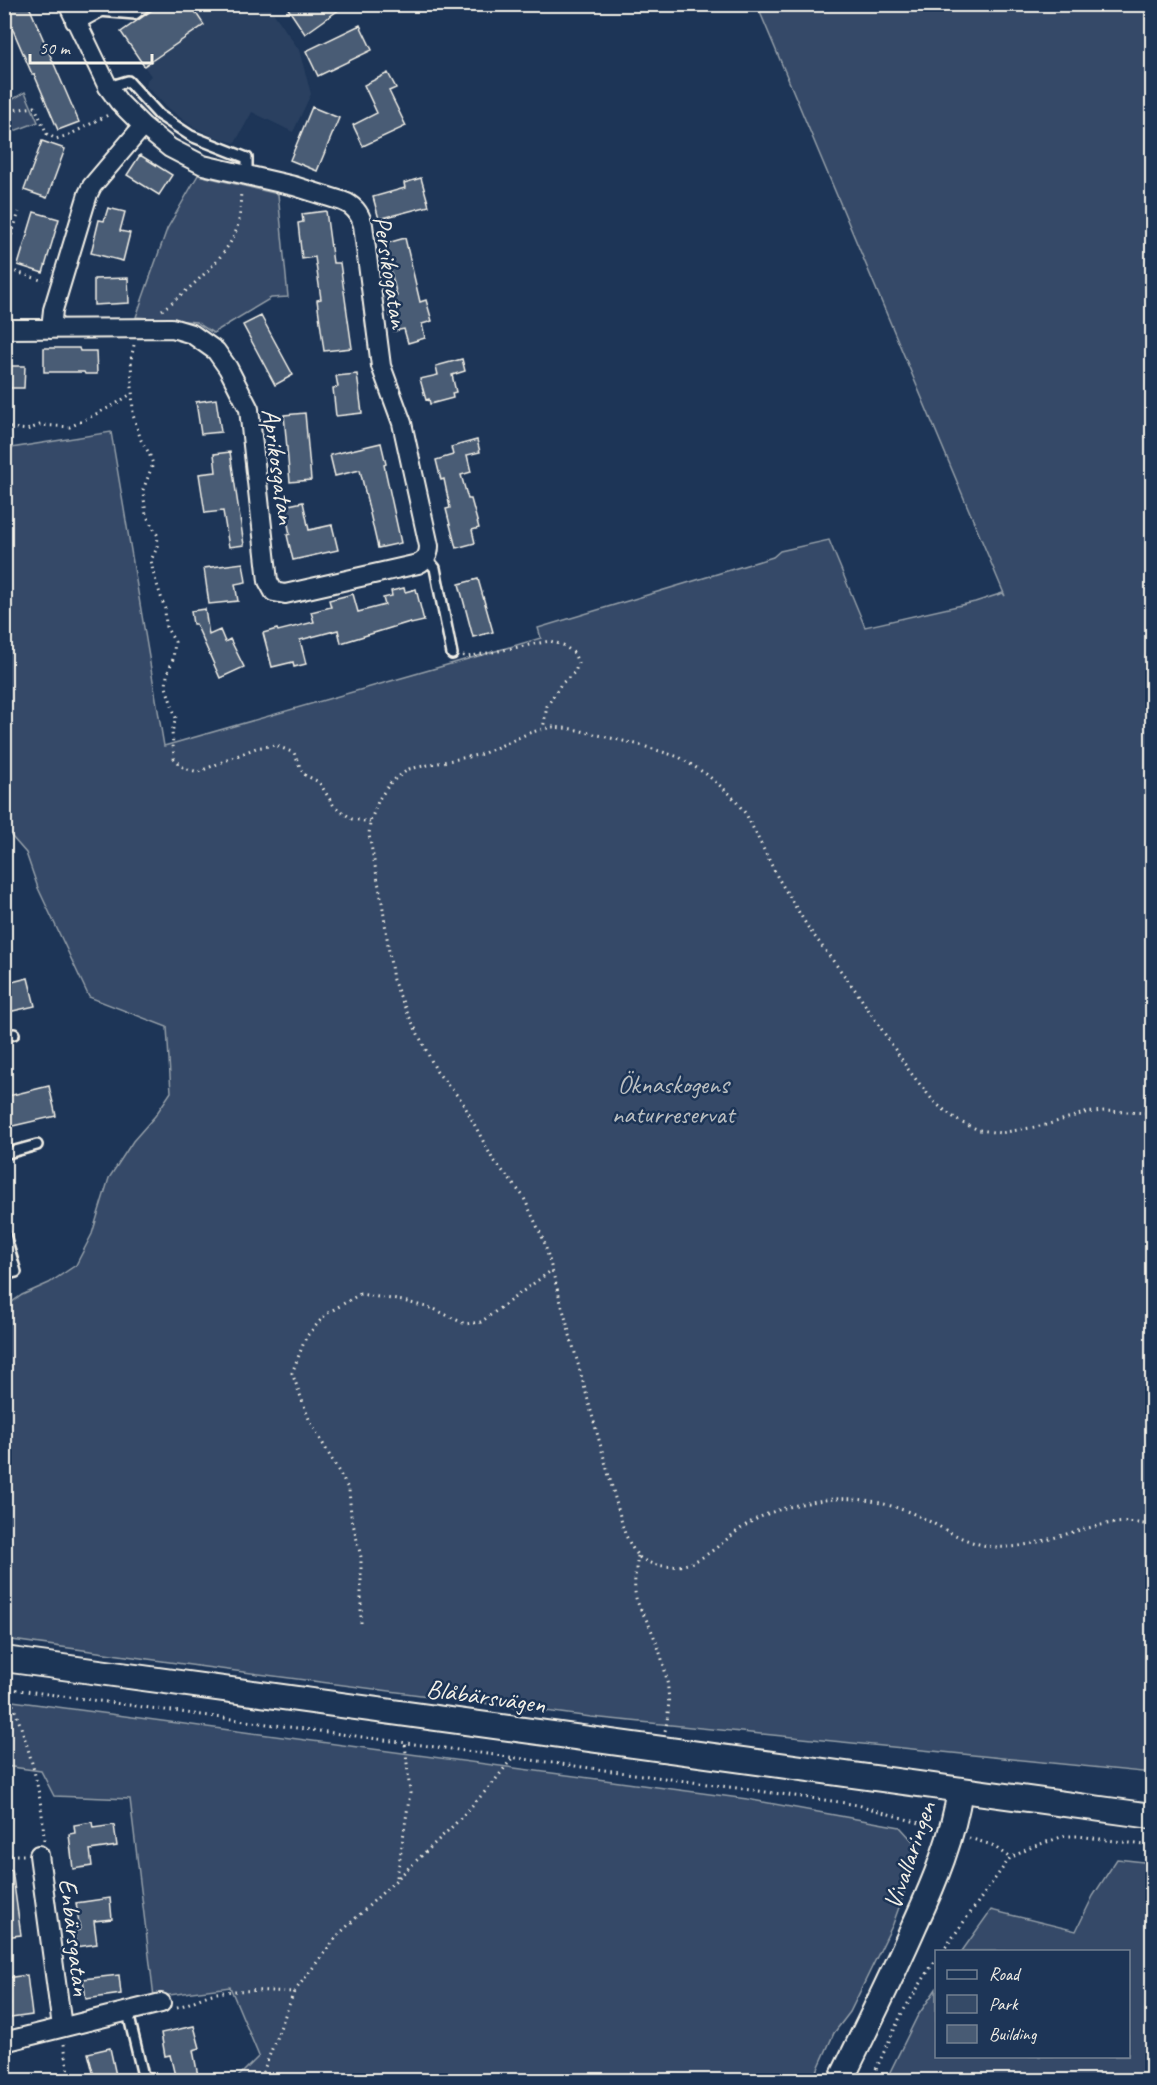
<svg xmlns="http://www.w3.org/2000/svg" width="1157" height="2085" font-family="Caveat,sans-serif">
<rect width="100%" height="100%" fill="#1d3557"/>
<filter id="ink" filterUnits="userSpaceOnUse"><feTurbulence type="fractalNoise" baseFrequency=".0167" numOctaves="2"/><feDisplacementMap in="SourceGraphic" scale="12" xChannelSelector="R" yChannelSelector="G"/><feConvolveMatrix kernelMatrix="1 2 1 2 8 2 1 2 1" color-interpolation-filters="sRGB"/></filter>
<g filter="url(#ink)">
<path fill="#2a4060" d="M161,5H268L299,50L311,94L293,132L252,112L235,143L212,136L190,125L168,108L146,86L147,80L151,76L121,32Z"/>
<path fill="#354a67" stroke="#949ea8" stroke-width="1.5" d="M757,5H1152V1773L591,1717L205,1667L5,1639V1307L22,1295L49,1283L76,1265L92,1234L109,1178L133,1141L155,1116L171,1092L167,1027L89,997L38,888L26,853L5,829V449L111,432L164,746L541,638L538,628L773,557L780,551L829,540L865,627L975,602L1003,593L1005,596Z
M25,92L38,122L14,131L6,130L5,127V104Z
M198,175L278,194L288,297L271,298L213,333L196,322L136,317L167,229Z
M5,1700L747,1799L900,1827L920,1849L893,1924L850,2012L834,2033L813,2080H235L259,2056L230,1987L154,1997L130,1799L54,1796L41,1771L5,1766Z
M1117,1859L1152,1863V2080H1103L1098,2075L1089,2080H886L917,2017L936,1989V2056H1128V1952L962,1951L991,1910L1076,1931L1093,1896Z"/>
<path fill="#485b74" stroke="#f4f1e8" stroke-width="1.5" d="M4,4H28L79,122L58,130L34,74H32L4,9Z
M161,4H190L204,25L144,66L121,32Z
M285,4H347L305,34Z
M360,25L372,50L318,76L306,51Z
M388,73L396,88L389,91L406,126L363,146L353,125L377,113L364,85Z
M312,107L339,118L317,171L290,160Z
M42,141L65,149L47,198L24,190Z
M140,155L172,175L159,195L127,175Z
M421,178L429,206L379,219L373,197L405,188L404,183Z
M108,208L125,212L120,231L130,233L123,261L91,253L99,220L104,221Z
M326,211L333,263H340L352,348L324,351L317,300L321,299L315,257L302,259L298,223L303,222L302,214Z
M34,212L59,219L43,273L18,265Z
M405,238L420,302L426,300L432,321L422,324L425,338L408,343L404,329L394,331L386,299L397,296L384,244Z
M128,278L129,303L94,305V279Z
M261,316L293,375L275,385L243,325Z
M44,348H79L80,351H96L97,374H85L84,372H44Z
M462,359L465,371L452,375L456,392L452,393L453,398L430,404L429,399L426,400L420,379L438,375L436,366Z
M4,366H25L24,388H10V382L4,381Z
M357,374L362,413L336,416L333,388L338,387L336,376Z
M216,399L221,432L201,434L196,402Z
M305,413L311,480L290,482L284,415Z
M477,440L480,452L467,455L471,472L461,475L468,499H471L479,528L472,530L475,543L456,548L446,509L450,508L444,479L441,480L436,460L453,455L451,447Z
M381,443L386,464L384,465L401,543L378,548L360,470L335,476L330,455Z
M230,452L244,545L229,547L223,511L205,513L199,474L216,472L214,454Z
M303,502L309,530L332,525L338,550L293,560L287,535L290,534L284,506Z
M243,563L246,582L235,584L238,601L209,604L204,568Z
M478,579L493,632L473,637L459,584Z
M404,588L405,592L416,589L424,621L411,624L410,622L341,643L338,630L300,640L306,664L294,667L293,662L272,667L263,633L277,629L278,631L314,622L311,612L331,607L329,600L353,594L358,612L385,605L383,598L392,596L391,591Z
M205,609L209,635L220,630L225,642L230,639L244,667L220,678L196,624H193L191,611Z
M28,978L35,1006L4,1013V984Z
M49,1086L56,1116L4,1128V1097Z
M92,1822L93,1828L114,1825L117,1846L90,1850L92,1866L73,1869L69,1834L75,1833L74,1825Z
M4,1870H12L21,1935L4,1937Z
M110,1898L112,1919L94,1921L97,1944L76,1947L74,1931L80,1930L76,1903Z
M27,1975L32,2015L4,2019V2005H10L6,1978Z
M119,1975L121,1994L86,1999L83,1979Z
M194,2026L200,2048L193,2050L198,2076L176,2080L170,2055L165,2056L161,2033Z
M110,2048L117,2080H95L88,2053Z"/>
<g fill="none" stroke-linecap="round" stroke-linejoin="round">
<defs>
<path id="service" d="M99,11L135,14L148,4
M108,87L128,81L159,115L191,136L247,158V176
M426,558L435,568L452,654
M4,1037L14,1034
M4,1154L37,1145
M4,1232L16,1272L4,1275
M128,2013L144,2080"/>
<path id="minor" d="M75,21L106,4
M4,329L172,328L192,334L216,351L228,368L249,409L268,581L274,592L285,594L418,564C426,560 429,555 429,546L402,423L381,366L363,225C360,213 354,205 342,201L294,186L203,165L170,148L143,126L119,102L108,87L68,4
M51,329L53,310L88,194L92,186L143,126
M39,1855L62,2027
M4,2042L161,2003"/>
<path id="tertiary" d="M4,1659L1152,1816
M841,2080C866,2028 892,1977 915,1924C935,1881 953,1837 960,1790"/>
</defs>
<use href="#service" stroke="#f4f1e8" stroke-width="14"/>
<use href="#minor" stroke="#f4f1e8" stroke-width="22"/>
<use href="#tertiary" stroke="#f4f1e8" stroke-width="28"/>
<path stroke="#f4f1e8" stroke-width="3" stroke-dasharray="1.5 4.5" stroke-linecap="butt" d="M4,111L35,107L47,134L56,139L69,135L108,115
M4,224L14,228
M4,258L19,212
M4,268L44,281
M162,310C186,292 232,254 238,224C241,214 240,202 241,192
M134,345L131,359L133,415L141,440L149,453L153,464L143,490L146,515L158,536L157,548L151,560L153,572L165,609L166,627L175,642L173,659L167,675L166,687L176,718L172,732L174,758L184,768L198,772L256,748L275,745L294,753L303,774L319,782L334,806L352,819L370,822
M4,427L27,430L40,425L70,427L114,405L131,394
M463,656L467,657L550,641L563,645L574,653L578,663L575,672L561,684L547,706L543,729
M1152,1113L1104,1111L1084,1113L1046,1125L1001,1133L979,1130L960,1122L935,1103L910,1072L856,991L809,929L778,878L746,814L730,794L706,774L679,757L640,745L573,729L553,727L543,729L529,733L482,754L409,769L391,782L379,799L370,822L369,835L382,902L393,980L406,1010L437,1072L462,1101L492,1158L523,1196L544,1241L625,1534C629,1541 633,1551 639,1557C647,1563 655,1565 664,1566C698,1570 718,1544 743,1527C761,1514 785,1507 807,1503C846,1495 871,1498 909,1512C945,1526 968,1550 1010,1547C1057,1543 1106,1512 1152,1526
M638,1556C636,1569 633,1584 636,1598C639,1608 646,1618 650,1627C665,1662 674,1694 665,1731
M361,1623V1557L351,1515L349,1490L309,1419L292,1373L306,1337L326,1314L360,1294L403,1301L434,1309L465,1324L481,1322L552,1270
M4,1688L839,1802L858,1805L933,1827
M6,1688C26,1736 42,1787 44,1840
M969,1838L992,1845L1010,1858
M4,1855H24
M397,1877L410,1793L405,1743
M942,1952L1010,1858L1032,1847L1064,1836H1078L1152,1846
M294,1992L338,1935L454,1825L493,1783L513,1757
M177,2007C191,2004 204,1995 217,1993C242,1989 269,1991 294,1992L260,2080
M64,2044L70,2080
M871,2080L902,2013L936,1959"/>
<use href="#service" stroke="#1d3557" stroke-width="9"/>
<use href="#minor" stroke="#1d3557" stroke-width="18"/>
<use href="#tertiary" stroke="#1d3557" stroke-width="24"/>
</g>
</g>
<g text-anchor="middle" stroke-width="5" stroke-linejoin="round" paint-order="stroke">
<g font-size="26" fill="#f4f1e8" stroke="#1d3557">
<text transform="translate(391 272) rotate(81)" y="9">Persikogatan</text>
<text transform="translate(279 466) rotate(82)" y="9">Aprikosgatan</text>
<text transform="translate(486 1696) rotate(8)" y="9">Blåbärsvägen</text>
<text transform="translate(909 1855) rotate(-71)" y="9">Vivallaringen</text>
<text transform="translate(75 1937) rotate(83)" y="9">Enbärsgatan</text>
</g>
<g font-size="26" fill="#bbbfc1" stroke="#1d3557">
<text x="673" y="1093">Öknaskogens<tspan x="673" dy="30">naturreservat</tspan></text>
</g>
</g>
<rect width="1157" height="2085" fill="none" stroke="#1d3557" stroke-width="24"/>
<rect x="12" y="12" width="1133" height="2061" fill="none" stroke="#f4f1e8" stroke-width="2" filter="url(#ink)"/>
<rect x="935" y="1950" width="195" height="108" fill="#1d3557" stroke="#738091" stroke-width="1.5"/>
<rect x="947" y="1970" width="30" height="9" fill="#1d3557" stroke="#738091" stroke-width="1.5"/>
<text x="989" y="1980" font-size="18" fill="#f4f1e8">Road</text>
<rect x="947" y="1995" width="30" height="18" fill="#354a67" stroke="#738091" stroke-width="1.5"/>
<text x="989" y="2010" font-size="18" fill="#f4f1e8">Park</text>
<rect x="947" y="2025" width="30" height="18" fill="#485b74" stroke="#738091" stroke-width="1.5"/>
<text x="989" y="2040" font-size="18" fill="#f4f1e8">Building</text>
<path d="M30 54v9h122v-9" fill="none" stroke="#f4f1e8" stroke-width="3"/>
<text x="39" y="54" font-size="18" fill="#f4f1e8" stroke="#1d3557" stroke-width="4.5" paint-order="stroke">50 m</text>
</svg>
